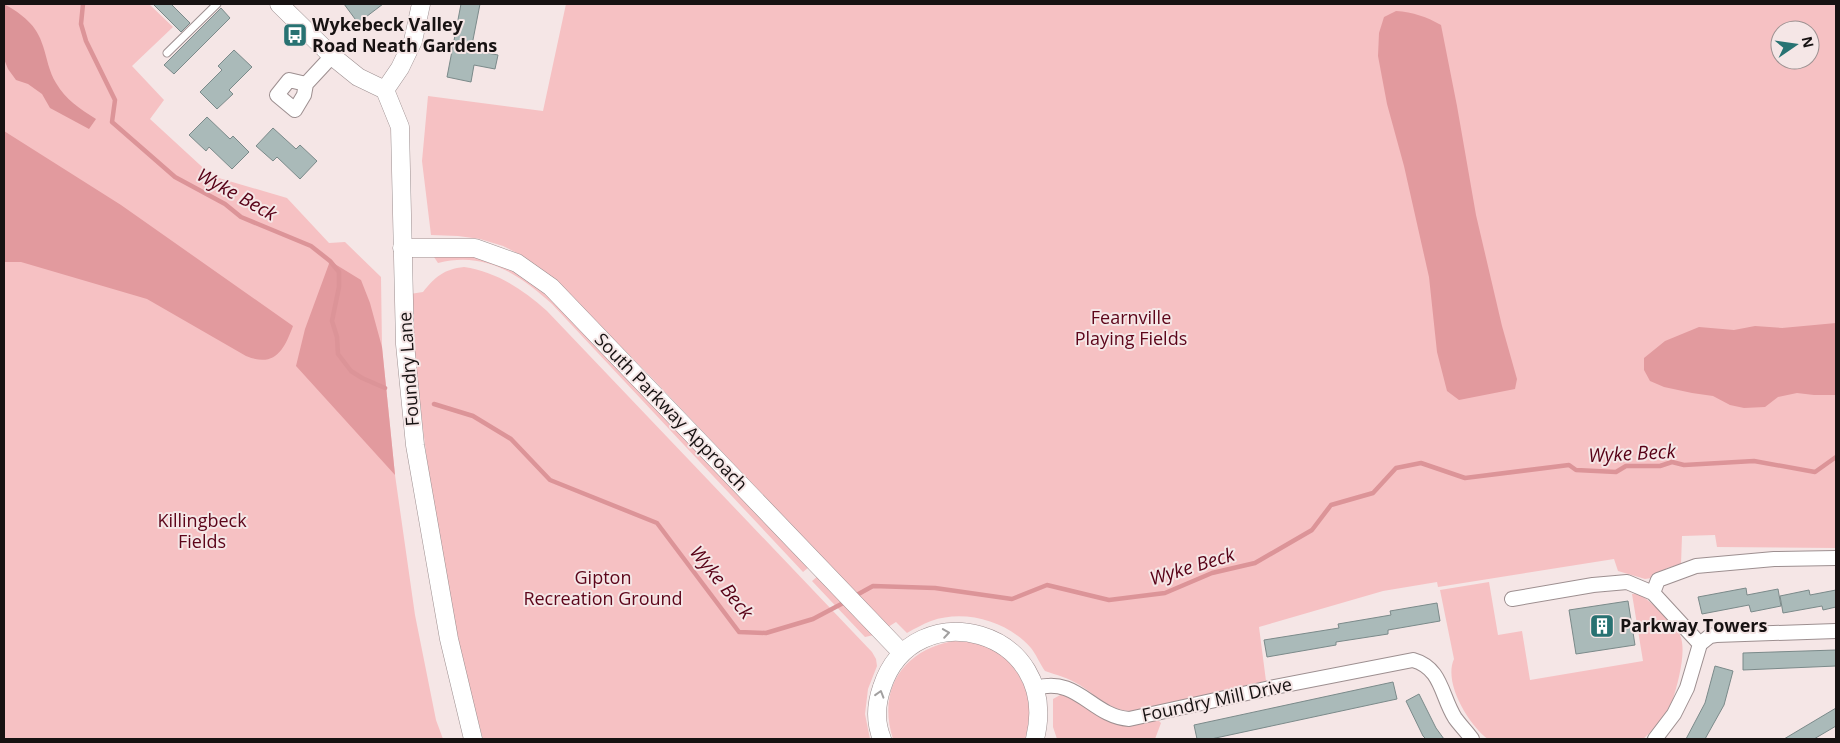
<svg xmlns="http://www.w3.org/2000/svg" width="1840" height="743" font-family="'Open Sans',sans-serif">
<rect width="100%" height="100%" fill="#f5e6e6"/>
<path fill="#f6c1c3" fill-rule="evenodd" d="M4,4H149L173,27L132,66L164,100L150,119L212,176L287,198L329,243L345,242L381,277L382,347L395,475L415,615L436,720L443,739H4Z
M566,4H1836V548L1717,547L1715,535L1682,536L1681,564L1667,568L1652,578L1645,579L1618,571L1614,559L1438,587L1437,582L1383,591L1259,627L1266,681L1131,711C1110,711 1096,695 1078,684C1068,678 1057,675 1045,671C1040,664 1036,654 1031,648C1007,621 965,609 931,621C923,624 914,629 907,633L896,622L888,627L649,375L553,278L523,256L503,246L480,239L458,236L431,235L422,161L428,96L543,111ZM1780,30H1810V60H1780Z
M468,254L503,263L540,287L809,567L803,572L552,304C519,274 485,251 438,263L434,257Z
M464,267C497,272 522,289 547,311L872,652L876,659L877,666L868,689L865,714L870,739H483C443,594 421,444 410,294L423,292C435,277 444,269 464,267Z
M818,576L874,635L865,637L812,581Z
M1489,582L1498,635L1522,631L1530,680L1643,661L1632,594H1639C1650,601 1676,623 1680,635C1687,650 1678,683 1673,699C1668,712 1653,731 1643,739H1488C1469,725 1443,683 1454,659L1440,590Z
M954,641C962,642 973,641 981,644C1021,659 1038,700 1025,739H893C877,689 903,650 954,641Z
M1062,694C1072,696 1079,702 1087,707C1118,729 1122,728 1158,720L1161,723L1155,739H1057L1053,727V699Z"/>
<path fill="#e29a9e" d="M1396,11C1413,12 1427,17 1441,25L1457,106L1476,215L1502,326L1517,379L1515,389L1459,400L1447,391L1437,352L1429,277L1404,166L1387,104L1378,56L1379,33L1384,17Z
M4,131L121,205L293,326C284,350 275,368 246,356L147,299L21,262H4Z
M330,261L361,280L370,303L382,347L395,475L296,366L305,329Z
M1836,323V395H1814L1797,393L1778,397L1765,407L1744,408L1730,405L1713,396L1692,393L1664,387L1650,381L1644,370V358L1665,341L1699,327L1734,330L1755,326L1782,328Z"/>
<path fill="#dc9498" d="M4,4C22,14 37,25 43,46C47,58 49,72 56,83C66,100 79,108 96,119L89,129L50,108L42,94L28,84L16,80L8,69L4,59Z"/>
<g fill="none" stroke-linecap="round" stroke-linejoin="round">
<path stroke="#dc9498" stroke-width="4.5" d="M83,4L81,24L86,41L115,100L112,122L175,177L225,204L241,217L311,246L330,261L339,272V287L332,321L337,337L338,354L351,371L362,378L385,388
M434,404L473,416L511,439L550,480L657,523L739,632L766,633L813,619L847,601
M853,597L873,586L935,588L1012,599L1047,585L1109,600L1165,593L1212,573L1255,563L1312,530L1331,505L1373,493L1396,468L1421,463L1465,478L1569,465L1576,470L1616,472L1626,466H1660L1672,462L1684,465L1754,461L1815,472L1836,457"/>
</g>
<path fill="#aabab9" stroke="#7b8a8a" d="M153,4H171L190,23L181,32Z
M344,4H383L358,23Z
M461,4H480L471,50L498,55L495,69L474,65L471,82L447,77Z
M221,8L230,18L174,74L164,65Z
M234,50L252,67L229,90L233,94L217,109L200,92L222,70L218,66Z
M207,117L230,139L233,136L249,152L232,169L209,147L206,151L189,135Z
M273,128L296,149L300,145L317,161L300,179L277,157L273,161L256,146Z
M1746,588L1747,595L1778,589L1781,606L1751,612L1749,605L1702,614L1698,597Z
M1809,590L1810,595L1836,590V607L1823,610L1822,606L1783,613L1780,596Z
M1628,601L1635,645L1576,654L1569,610Z
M1437,603L1440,621L1388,630V634L1336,642V645L1267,657L1264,640L1339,628L1338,624L1391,615L1390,611Z
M1836,650V666L1743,670V653Z
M1715,666L1733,671L1724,705L1705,739H1686L1705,703Z
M1393,682L1397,699L1211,739H1197L1194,725Z
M1419,694L1436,728L1444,739H1426L1423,736L1406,701Z
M1836,708V726L1814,739H1784Z"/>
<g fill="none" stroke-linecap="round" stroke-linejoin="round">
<defs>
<path id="service" d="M167,53L217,4"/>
<path id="minor" d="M306,84L289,80L277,95L295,110L304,95L306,84L332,56
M1653,593L1658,580L1696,566L1774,559L1836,558
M1512,599L1593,585L1627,582L1653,593L1700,644L1687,688L1674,714L1655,739
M1700,644L1710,636L1716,635L1836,631
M1036,688C1078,676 1091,716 1129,719L1270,688L1413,660C1442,668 1441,696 1455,718C1460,725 1467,732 1472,739"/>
<path id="tertiary" d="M279,4L332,56L358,77L385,90
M385,90L400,127L405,344L415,445L449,639L473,739
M385,90L400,68L413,41L421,4
M402,248H475L517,263L551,287L902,653
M882,739C875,722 876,704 882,687C913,591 1062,628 1035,739"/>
</defs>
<use href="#service" stroke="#9d8f90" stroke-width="9"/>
<use href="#minor" stroke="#9d8f90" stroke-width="16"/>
<use href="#tertiary" stroke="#9d8f90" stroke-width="19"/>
<use href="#service" stroke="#fff" stroke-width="7"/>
<use href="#minor" stroke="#fff" stroke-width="14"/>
<use href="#tertiary" stroke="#fff" stroke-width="18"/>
</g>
<defs><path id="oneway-chevron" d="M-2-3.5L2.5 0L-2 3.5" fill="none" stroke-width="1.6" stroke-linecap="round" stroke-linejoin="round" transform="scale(1.25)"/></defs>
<g stroke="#a2a0a0">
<use href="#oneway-chevron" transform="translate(946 633) rotate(-9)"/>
<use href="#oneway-chevron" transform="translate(880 694) rotate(-73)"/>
</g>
<defs>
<symbol id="bus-square" viewBox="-11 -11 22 22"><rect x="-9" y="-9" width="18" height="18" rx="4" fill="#287272" stroke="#f5e6e6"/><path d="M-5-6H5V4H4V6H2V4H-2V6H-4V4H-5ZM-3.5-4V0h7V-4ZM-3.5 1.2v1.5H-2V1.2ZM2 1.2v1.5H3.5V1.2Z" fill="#fff"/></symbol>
<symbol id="building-square" viewBox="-11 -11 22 22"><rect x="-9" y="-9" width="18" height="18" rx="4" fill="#287272" stroke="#f5e6e6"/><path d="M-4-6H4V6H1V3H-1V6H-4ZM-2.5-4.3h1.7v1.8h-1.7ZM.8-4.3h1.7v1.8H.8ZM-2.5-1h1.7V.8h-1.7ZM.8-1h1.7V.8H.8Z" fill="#fff"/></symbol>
</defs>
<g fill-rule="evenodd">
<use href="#bus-square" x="281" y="21" width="28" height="28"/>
<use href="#building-square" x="1588" y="612" width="28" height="28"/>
</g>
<g text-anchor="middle" stroke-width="4" stroke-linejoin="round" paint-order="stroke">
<g font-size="18" font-weight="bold" fill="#171212" stroke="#f5e6e6" text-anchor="start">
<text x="312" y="31">Wykebeck Valley<tspan x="312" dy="21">Road Neath Gardens</tspan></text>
<text x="1620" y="632">Parkway Towers</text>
</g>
<g font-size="18" fill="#5c051a" stroke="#f5e6e6">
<text x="1131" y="324">Fearnville<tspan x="1131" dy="21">Playing Fields</tspan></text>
<text x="202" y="527">Killingbeck<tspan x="202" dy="21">Fields</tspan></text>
<text x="603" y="584">Gipton<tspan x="603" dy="21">Recreation Ground</tspan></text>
</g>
<g font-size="18" fill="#171212" stroke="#f5e6e6">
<text transform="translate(409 369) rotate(-94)" y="6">Foundry Lane</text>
<text transform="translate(671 412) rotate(46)" y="6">South Parkway Approach</text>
<text transform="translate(1217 700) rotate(-12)" y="6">Foundry Mill Drive</text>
</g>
<g font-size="19" font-style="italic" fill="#570016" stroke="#f5e6e6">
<text transform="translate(237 194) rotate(29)" y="7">Wyke Beck</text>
<text transform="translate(1632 453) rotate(-3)" y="7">Wyke Beck</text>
<text transform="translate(1192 566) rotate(-17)" y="7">Wyke Beck</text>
<text transform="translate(722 582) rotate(51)" y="7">Wyke Beck</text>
</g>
</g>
<rect width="1840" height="743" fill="none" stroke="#171212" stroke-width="10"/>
<g transform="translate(1795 45) rotate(77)"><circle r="24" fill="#f5e6e6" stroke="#9c9191"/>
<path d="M0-4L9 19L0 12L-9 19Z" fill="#287272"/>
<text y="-8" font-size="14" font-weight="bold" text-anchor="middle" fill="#171212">N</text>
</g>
</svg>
